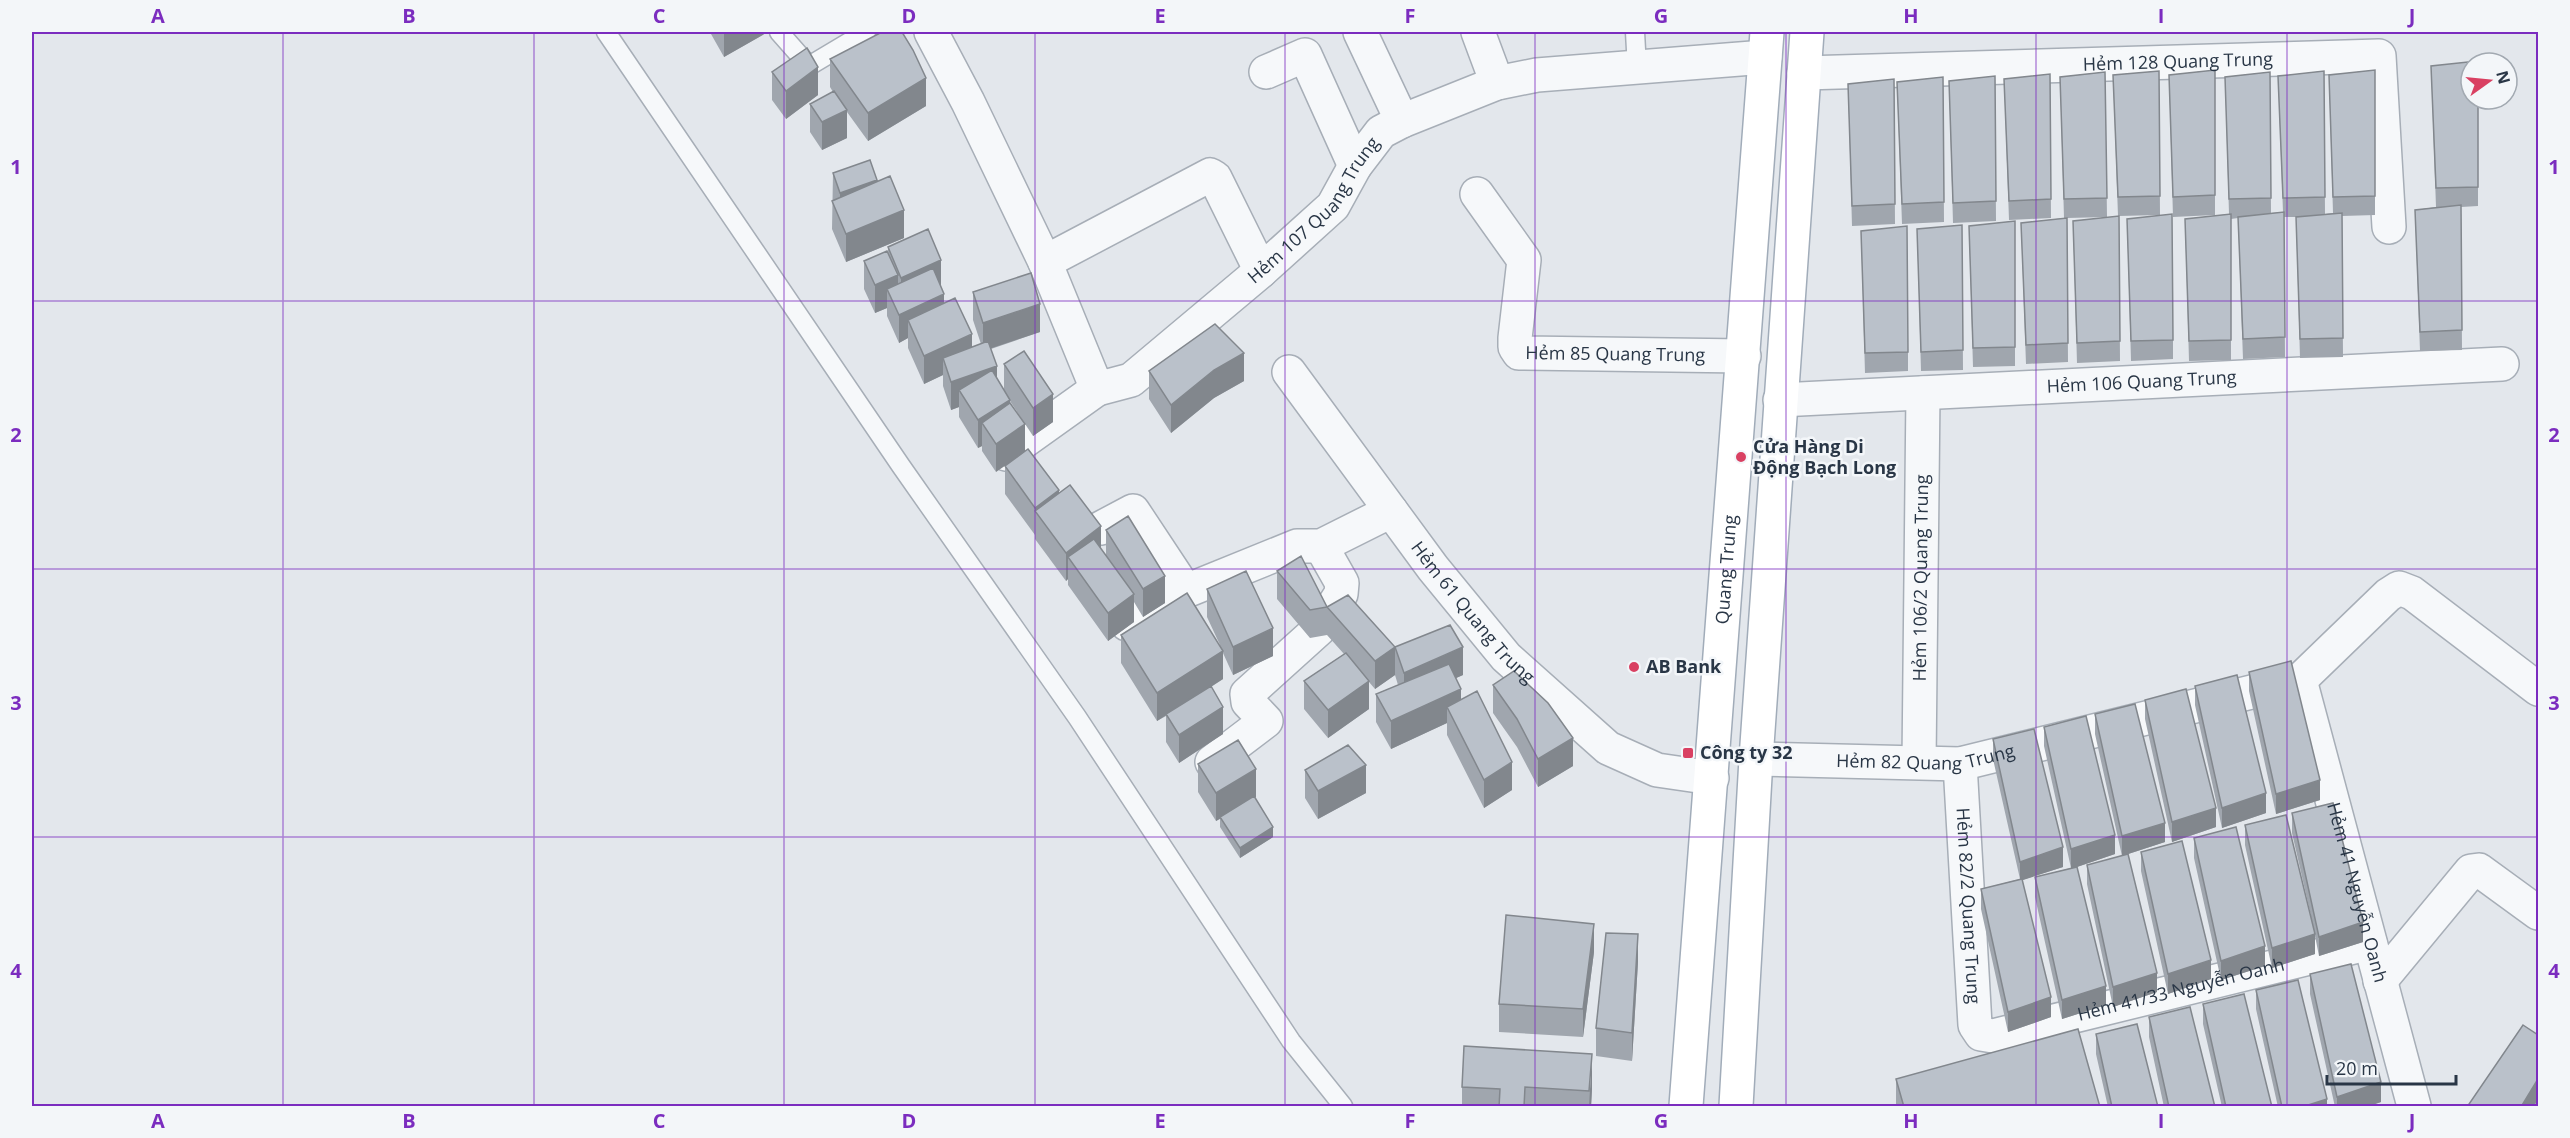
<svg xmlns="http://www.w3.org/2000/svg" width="2570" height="1138" font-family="'Open Sans',sans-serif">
<rect width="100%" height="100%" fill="#e3e7ec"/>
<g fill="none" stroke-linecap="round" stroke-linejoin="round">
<defs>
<path id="service" d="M606,32L901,466L1077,717L1291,1041L1343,1106
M779,32L809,66L866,32
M1635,32L1637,68"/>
<g id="minor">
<path id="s1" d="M931,32L968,102L1045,262L1097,389L1131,380L1261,271L1333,206L1355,166L1381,132L1402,121L1497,83L1537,75L1765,57"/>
<path d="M1360,32L1402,121"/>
<path d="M1478,32L1497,83"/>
<path d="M1266,72L1305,55L1355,166"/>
<path id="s2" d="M1804,73L2379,56L2389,227"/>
<path id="s3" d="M1477,194L1524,260L1515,338V347L1519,353L1744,356"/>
<path d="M1045,262L1210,175L1215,178L1261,271"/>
<path id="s4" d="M1289,372L1433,568L1506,657L1608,748L1657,770L1712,778"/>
<path id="s5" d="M1780,400L2502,364"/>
<path d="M1006,454L1097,389"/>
<path d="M1101,528L1133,511L1186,591"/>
<path d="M1127,624L1186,591L1297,546H1321L1391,511"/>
<path id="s6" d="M2300,680L2414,1106"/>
<path d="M2300,680L2388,595L2399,588L2412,593L2538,689"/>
<path id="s7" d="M1756,759L1960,764L2300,680"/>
<path d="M1212,762L1266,721L1248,702L1247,694L1318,630L1341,594L1342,583L1321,546"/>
<path id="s8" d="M1919,762L1923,393"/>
<path id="s9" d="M1960,764L1975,1025L1981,1034L1993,1036L2370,943"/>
<path d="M2380,981L2471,871L2479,870L2538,913"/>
</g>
<g id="primary">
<path id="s10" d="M1686,1106L1767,32"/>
<path d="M1736,1106L1756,759L1807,32"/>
</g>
</defs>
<use href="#service" stroke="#a7aeb7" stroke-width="21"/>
<use href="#minor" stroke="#a7aeb7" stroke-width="36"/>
<use href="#primary" stroke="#a1acb9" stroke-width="36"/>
<use href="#service" stroke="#f6f8fa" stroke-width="18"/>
<use href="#minor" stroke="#f6f8fa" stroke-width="33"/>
<use href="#primary" stroke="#fff" stroke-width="33"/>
</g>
<path fill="#a0a6ae" d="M711,32H766V33L724,57L711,34Z
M830,59L926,106L868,141L847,112V138L822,150L810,132V104L833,92L830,87Z
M2431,66L2478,99V206L2461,207L2462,350L2420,351L2415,210L2436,207Z
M2215,70V215L2173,217L2169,75Z
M2375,70V215L2342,216L2343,357L2300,358L2296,217H2284L2285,357L2243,359L2238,218L2231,219V360L2189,361L2185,219L2229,214L2225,77L2270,72L2271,213L2283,212L2278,76L2324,71L2325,214L2333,213L2329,75Z
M2159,71L2160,215L2119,216L2120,361L2077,363L2073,221L2118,216L2113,75Z
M772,72L818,95L786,119L772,100Z
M2105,72L2107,217L2067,218L2068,362L2026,364L2021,223L2064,218L2060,77Z
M2050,74L2051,218L2009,220L2004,79Z
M1995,76L1996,221L1953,223L1949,81Z
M1943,77L1944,222L1902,224L1897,82Z
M1894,79L1895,224L1852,226L1848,84Z
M833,173L877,182L904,238L846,262L832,229Z
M2127,219L2173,340V359L2131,361Z
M2015,221V366L1973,367L1969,226Z
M1962,225L1963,370L1921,371L1917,229Z
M1861,231L1908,352V371L1865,373Z
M888,247L941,287L944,303L972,347L981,344L973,320V292L1040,332L991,349L997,379L1004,390V364L1053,422L1033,436L1010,401L996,472L982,451V446L978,448L959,417V407L951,410L943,386V375L924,384L908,348V338L899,343L887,316V308L875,313L864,289V261L888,253Z
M1149,371L1244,381L1214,398L1171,433L1149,399Z
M1005,466L1059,494L1106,556V530L1165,603L1143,617L1134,602V622L1108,641L1068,585V579L1066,581L1035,539V535L1005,494Z
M1277,571L1327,607V635L1310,638L1277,599Z
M1207,589L1273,656L1233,675L1223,653V679L1211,687L1223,734L1179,763L1166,742V716L1157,721L1121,663V635L1220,645L1207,617Z
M1327,607L1395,647L1463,675L1456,678L1461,700L1512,790L1484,808L1447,735V723L1391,749L1376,722V694L1398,685L1395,675L1375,689L1369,682V709L1328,738L1304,709V681L1344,654L1327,635Z
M2249,672L2320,800L2276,814L2249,691Z
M1493,685L1573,766L1538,787L1517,747L1493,713Z
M2195,686L2266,813L2222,828L2195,705Z
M2145,700L2216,827L2172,842L2145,719Z
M2095,714L2165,842L2122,856L2157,992L2113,1007L2087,884V865L2122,856L2095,734Z
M2044,727L2115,854L2077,867L2106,1005L2062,1019L2035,897V877L2071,868L2044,746Z
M1993,739L2063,867L2022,880L2051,1017L2008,1032L1981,909V889L2020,879L1993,759Z
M1198,764L1256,797H1255L1273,837L1240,858L1220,827V819L1216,821L1198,792Z
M1305,770L1366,793L1318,819L1305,798Z
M2292,813L2363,942L2319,956L2315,936V954L2272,968L2245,845V825L2311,916L2292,833Z
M2194,838L2265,966L2221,980L2194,858Z
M2141,852L2211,979L2168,994L2141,871Z
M1594,952L1583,1037L1499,1032V1004Z
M1638,962L1632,1061L1596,1056V1028Z
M2310,974L2381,1102L2366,1107H2335L2310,994Z
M2256,990L2327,1107H2278L2256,1009Z
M2203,1004L2272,1107H2222L2203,1024Z
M2149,1017L2215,1107H2164L2149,1037Z
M2096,1034L2158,1107H2108L2096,1054Z
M1464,1046L1592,1089L1591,1107H1462V1087Z
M1896,1079L2100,1107H1896Z"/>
<path fill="#82878d" d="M724,32H766V33L724,57Z
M818,67V95L786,119V91Z
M926,78V106L868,141V113Z
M847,110V138L822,150V122Z
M877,180V208L840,218V193Z
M904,210V238L846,262V234Z
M941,260V288L901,305V278Z
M898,275V303L887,289V308L875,313V285Z
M944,294V322L908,320V338L899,343V315Z
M1040,304V332L983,351V323Z
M972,334V362L943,358V375L924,384V356Z
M1244,353V381L1214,398L1171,433V405L1214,370Z
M997,366V393L959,390V407L951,410V382Z
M1053,394V422L1033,436V408Z
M1010,400V428L982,423V446L978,448V420Z
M1025,424V452L996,472V444Z
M1059,490V518L1035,512V508Z
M1101,526V554L1068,557V579L1066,581V553Z
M1165,576V603L1143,617V589Z
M1134,594V622L1108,641V613Z
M1273,628V656L1233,675V647Z
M1395,647V675L1375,689V661Z
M1463,647V675L1404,701V673Z
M1223,651V679L1157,721V693Z
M1369,681V709L1328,738V710Z
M1461,689V717L1447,707V723L1391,749V721Z
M1223,707V734L1179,763V735Z
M1573,738V766L1538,787V759Z
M1512,762V790L1484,808V780Z
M1366,765V793L1318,819V791Z
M1256,769V797L1216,821V793Z
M2320,780V800L2276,814V794Z
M2266,793V813L2222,828V808Z
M2216,808V827L2172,842V822Z
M2165,823V842L2122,856V836Z
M1273,827V837L1240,858V848Z
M2115,835V854L2071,869V849Z
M2063,847V867L2020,881V862Z
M2363,922V942L2319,956V937Z
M1594,924V952L1583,1037V1009Z
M1638,934V962L1632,1061V1033Z
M2315,934V954L2272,968V948Z
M2265,946V966L2221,980V961Z
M2211,960V979L2168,994V974Z
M2157,973V992L2113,1007V987Z
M2106,986V1005L2062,1019V1000Z
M2051,997V1017L2008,1032V1012Z
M1592,1054V1089L1591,1107H1589Z
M2538,1079V1099L2534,1107H2521Z
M2381,1082V1102L2366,1107H2337V1097Z
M2327,1099V1107H2302Z"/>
<path fill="#bac1ca" stroke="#82878d" stroke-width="1.5" d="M882,32H902L913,50L926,78L868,113L830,59Z
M807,48L818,67L786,91L772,72Z
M2477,61V63H2471V99H2478V187L2436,188L2431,66Z
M2215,70V195L2173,197L2169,75Z
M2375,70V196L2333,197L2329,75Z
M2159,71L2160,196L2118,197L2113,75Z
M2324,71L2325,197L2283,198L2278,76Z
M2105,72L2107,198L2064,199L2060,77Z
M2270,72L2271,198L2229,199L2225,77Z
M2050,74L2051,199L2009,201L2004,79Z
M1995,76L1996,201L1953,203L1949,81Z
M1943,77L1944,202L1902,204L1897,82Z
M1894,79L1895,204L1852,206L1848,84Z
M834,91L847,110L822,122L810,104Z
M870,160L877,180L840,193L833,173Z
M890,176L904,210L846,234L832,201Z
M2461,205L2462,330L2420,332L2415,210Z
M2284,212L2285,337L2243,339L2238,217Z
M2342,213L2343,338L2300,339L2296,217Z
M2172,214L2173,340L2131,341L2127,219Z
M2231,214V340L2189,341L2185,219Z
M2119,216L2120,341L2077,343L2073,221Z
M2067,218L2068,343L2026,345L2021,223Z
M2015,221V347L1973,348L1969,226Z
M1962,225L1963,350L1921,352L1917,229Z
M1907,226L1908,352L1865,353L1861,231Z
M928,229L941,260L901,278L888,247Z
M887,251L898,275L875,285L864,261Z
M933,268L944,294L899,315L887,289Z
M1031,273L1040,304L983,323L973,292Z
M955,298L972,334L924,356L908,320Z
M1215,324L1244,353L1214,370L1171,405L1149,371Z
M988,341L997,366L951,382L943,358Z
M1024,351L1053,394L1033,408L1004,364Z
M992,370L1010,400L978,420L959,390Z
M1010,403L1025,424L996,444L982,423Z
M1028,449L1059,490L1035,508L1005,466Z
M1070,485L1101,526L1066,553L1035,511Z
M1128,516L1165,576L1143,589L1106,530Z
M1094,539L1134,594L1108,613L1068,557Z
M1301,556L1327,607L1310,610L1277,571Z
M1246,571L1273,628L1233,647L1207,589Z
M1187,593L1223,651L1157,693L1121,635Z
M1348,595L1395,647L1375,661L1327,607Z
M1450,625L1463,647L1404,673L1395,647Z
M1346,653L1369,681L1328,710L1304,681Z
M2291,661L2320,780L2276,794L2249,672Z
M1449,664L1461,689L1391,721L1376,694Z
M1514,671L1548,703L1573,738L1538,759L1517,719L1493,685Z
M2237,675L2266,793L2222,808L2195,686Z
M1211,686L1223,707L1179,735L1166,714Z
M2186,689L2216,808L2172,822L2145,700Z
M1477,691L1512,762L1484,780L1447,707Z
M2135,704L2165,823L2122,836L2095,714Z
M2086,716L2115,835L2071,849L2044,727Z
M2034,729L2063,847L2020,862L1993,739Z
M1238,740L1256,769L1216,793L1198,764Z
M1348,745L1366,765L1318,791L1305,770Z
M1254,796L1273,827L1240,848L1220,817Z
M2333,803L2363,922L2319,937L2292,813Z
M2286,815L2315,934L2272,948L2245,825Z
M2236,827L2265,946L2221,961L2194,838Z
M2182,841L2211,960L2168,974L2141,852Z
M2128,854L2157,973L2113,987L2087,865Z
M2077,867L2106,986L2062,1000L2035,877Z
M2022,879L2051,997L2008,1012L1981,889Z
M1506,915L1594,924L1583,1009L1499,1004Z
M1606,933L1638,934L1632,1033L1596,1028Z
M2351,964L2381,1082L2337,1097L2310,974Z
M2298,980L2327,1099L2302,1107H2282L2256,990Z
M2244,994L2272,1107H2226L2203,1004Z
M2190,1007L2215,1107H2169L2149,1017Z
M2137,1024L2158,1107H2112L2096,1034Z
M2523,1025L2538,1035V1079L2521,1107H2467Z
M2078,1029L2100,1107H1904L1896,1079Z
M1464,1046L1592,1054L1589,1091L1525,1087L1524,1107H1499L1500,1089L1462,1087Z"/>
<path fill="none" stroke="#7b2cbf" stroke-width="1.5" stroke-opacity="0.55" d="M283,32V1106M534,32V1106M784,32V1106M1035,32V1106M1285,32V1106M1535,32V1106M1786,32V1106M2036,32V1106M2287,32V1106M32,301H2538M32,569H2538M32,837H2538"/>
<g fill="#d94062" stroke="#f3f6f9" stroke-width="2">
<circle cx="1741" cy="457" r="6"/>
<circle cx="1634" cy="667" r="6"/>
<rect x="1682" y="747" width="12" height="12" rx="3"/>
</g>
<g text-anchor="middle" stroke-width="5" stroke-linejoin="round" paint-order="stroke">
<g font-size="18" fill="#293646" stroke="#f3f6f9">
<text dy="6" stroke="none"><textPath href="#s2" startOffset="374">Hẻm 128 Quang Trung</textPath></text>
<text dy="6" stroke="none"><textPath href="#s1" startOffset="680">Hẻm 107 Quang Trung</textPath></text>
<text dy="6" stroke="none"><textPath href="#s3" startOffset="272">Hẻm 85 Quang Trung</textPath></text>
<text dy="6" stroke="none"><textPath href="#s5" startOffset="362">Hẻm 106 Quang Trung</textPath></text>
<text dy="6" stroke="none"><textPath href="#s10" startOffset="538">Quang Trung</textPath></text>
<text dy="6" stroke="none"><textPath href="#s8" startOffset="184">Hẻm 106/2 Quang Trung</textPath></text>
<text dy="6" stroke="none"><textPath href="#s4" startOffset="303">Hẻm 61 Quang Trung</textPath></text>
<text dy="6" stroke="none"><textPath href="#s7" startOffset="170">Hẻm 82 Quang Trung</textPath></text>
<text dy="6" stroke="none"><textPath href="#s6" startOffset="220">Hẻm 41 Nguyễn Oanh</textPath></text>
<text dy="6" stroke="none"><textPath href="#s9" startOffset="142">Hẻm 82/2 Quang Trung</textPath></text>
<text dy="6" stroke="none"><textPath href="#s9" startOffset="478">Hẻm 41/33 Nguyễn Oanh</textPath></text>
</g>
<g font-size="18" font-weight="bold" fill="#293646" stroke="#f3f6f9" text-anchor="start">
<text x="1753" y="453">Cửa Hàng Di<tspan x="1753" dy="21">Động Bạch Long</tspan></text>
<text x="1646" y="673">AB Bank</text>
<text x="1700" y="759">Công ty 32</text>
</g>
</g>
<rect width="2570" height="1138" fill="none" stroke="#f3f6f9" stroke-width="66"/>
<g transform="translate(2489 81) rotate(75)"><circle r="28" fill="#f3f6f9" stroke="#a2a9b1" stroke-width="1.5"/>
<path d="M0-4.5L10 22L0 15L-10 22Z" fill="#d94062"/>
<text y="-9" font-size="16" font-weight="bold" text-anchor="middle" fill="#293646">N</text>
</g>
<path d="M2327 1075v9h129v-9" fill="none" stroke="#293646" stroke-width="3"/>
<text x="2336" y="1075" font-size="18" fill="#293646" stroke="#f3f6f9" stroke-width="4.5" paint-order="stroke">20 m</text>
<rect x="33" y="33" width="2504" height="1072" fill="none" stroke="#7b2cbf" stroke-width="2"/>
<g font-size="20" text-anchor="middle" font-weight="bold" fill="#7b2cbf">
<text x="158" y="23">A</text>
<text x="409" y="23">B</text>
<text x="659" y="23">C</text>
<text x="909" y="23">D</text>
<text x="1160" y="23">E</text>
<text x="1410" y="23">F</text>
<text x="1661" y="23">G</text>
<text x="1911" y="23">H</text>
<text x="2161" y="23">I</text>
<text x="2412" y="23">J</text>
<text x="16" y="174">1</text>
<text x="2554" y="174">1</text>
<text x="16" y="442">2</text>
<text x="2554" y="442">2</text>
<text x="16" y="710">3</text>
<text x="2554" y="710">3</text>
<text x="16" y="978">4</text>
<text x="2554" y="978">4</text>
<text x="158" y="1128">A</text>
<text x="409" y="1128">B</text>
<text x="659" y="1128">C</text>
<text x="909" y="1128">D</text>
<text x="1160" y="1128">E</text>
<text x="1410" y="1128">F</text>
<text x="1661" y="1128">G</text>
<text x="1911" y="1128">H</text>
<text x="2161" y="1128">I</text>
<text x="2412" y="1128">J</text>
</g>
</svg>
